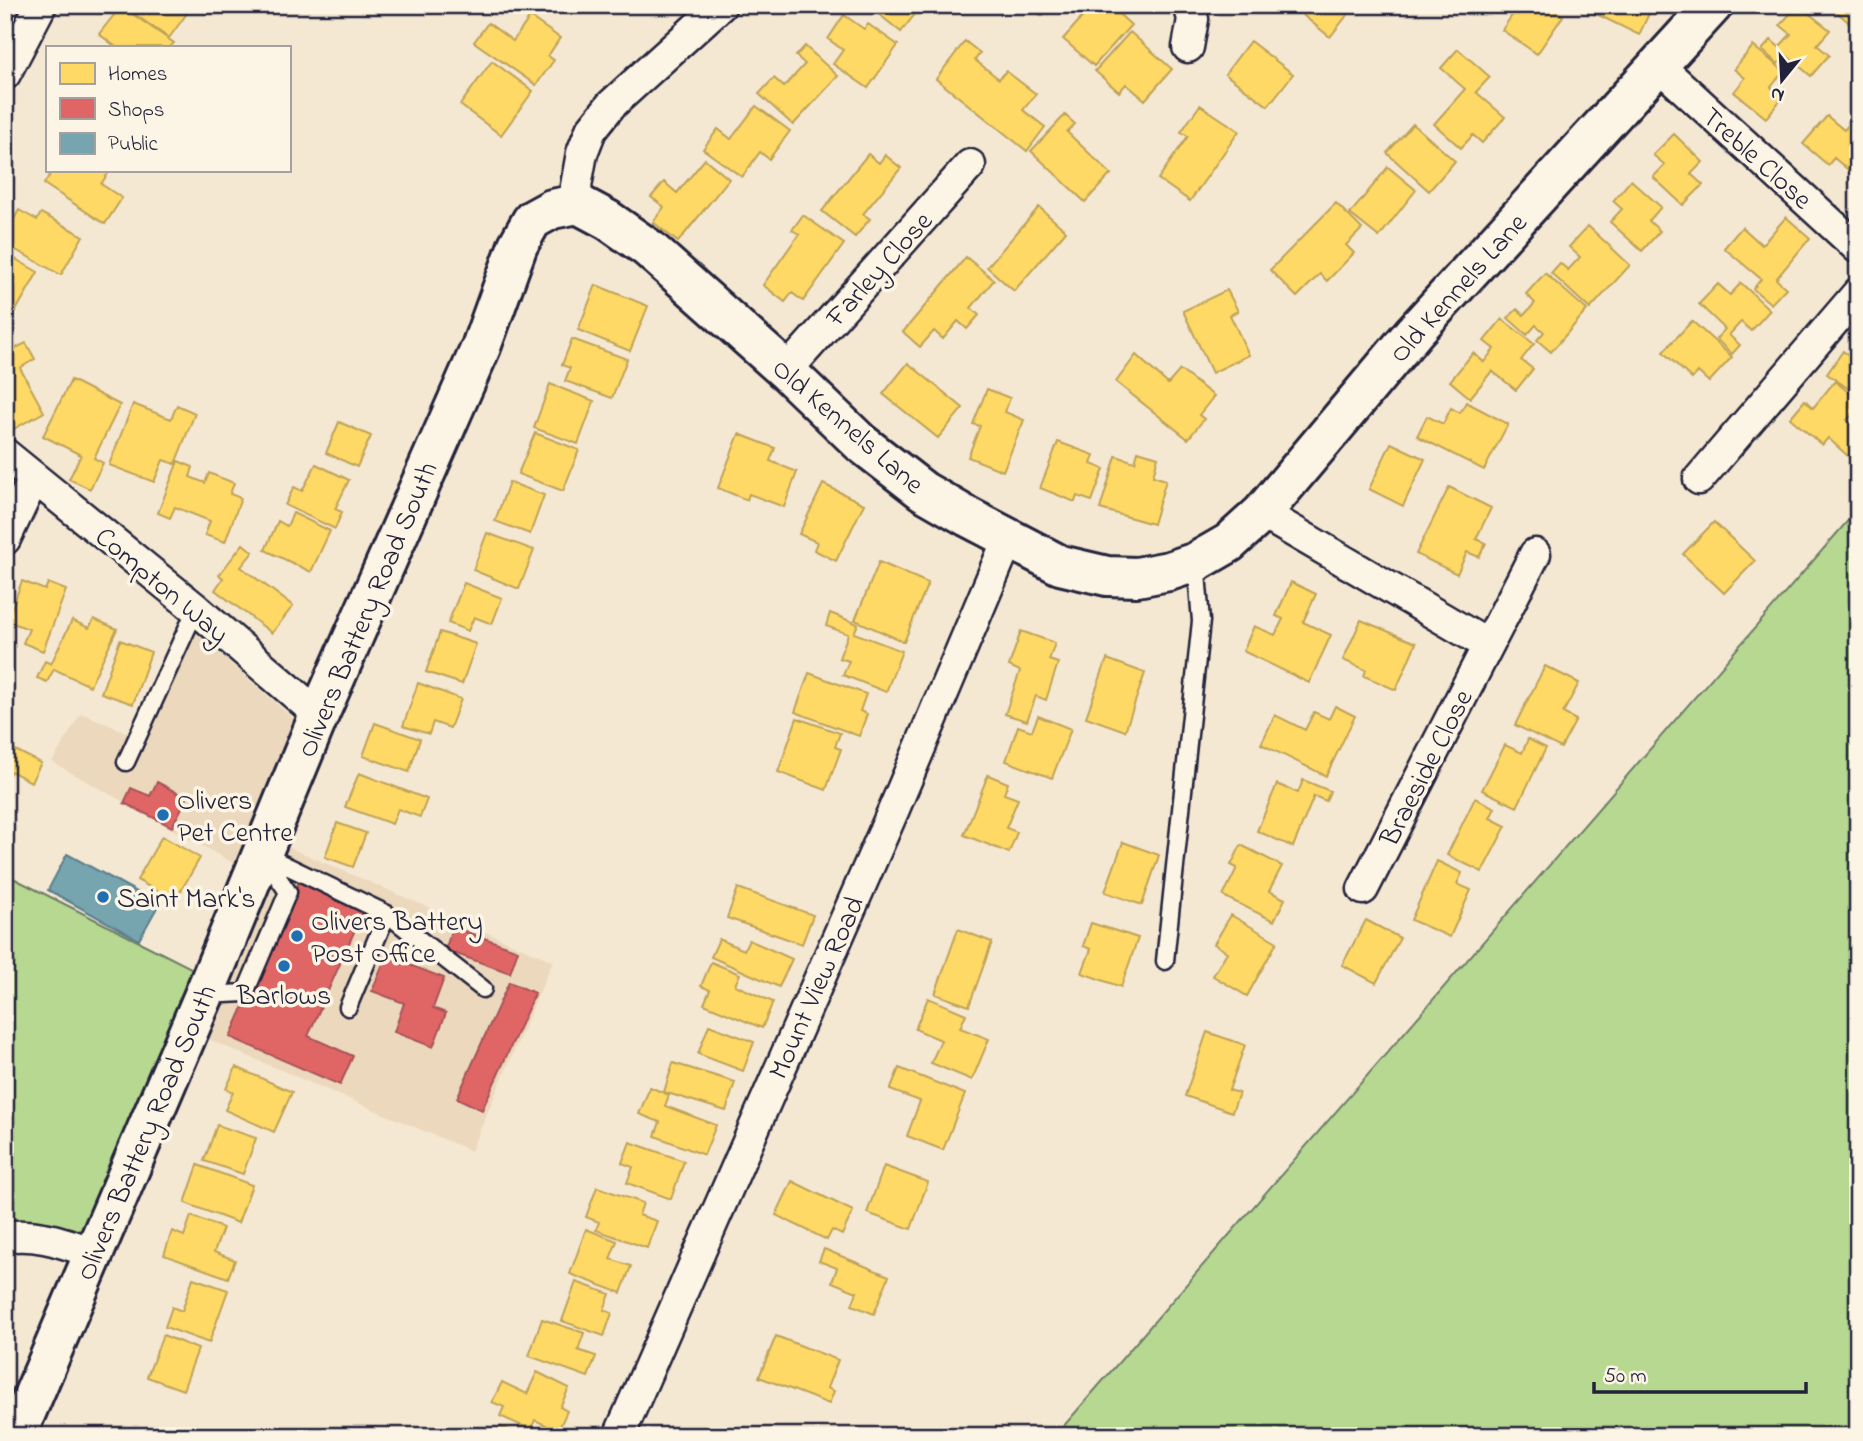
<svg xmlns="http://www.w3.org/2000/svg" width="1863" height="1441" font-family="'Indie Flower',sans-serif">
<rect width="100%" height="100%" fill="#f5e8d3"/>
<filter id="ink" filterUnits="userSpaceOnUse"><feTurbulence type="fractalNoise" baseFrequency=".0143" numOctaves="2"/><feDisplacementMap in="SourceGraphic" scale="14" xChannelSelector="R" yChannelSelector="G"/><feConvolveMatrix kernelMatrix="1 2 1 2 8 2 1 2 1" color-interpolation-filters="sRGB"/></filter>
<g filter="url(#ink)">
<path fill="#ecd9bd" d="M188,626L294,719L298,730L238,866L52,762L81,713L136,736Z
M281,844L553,961L471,1151L200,1036Z"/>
<path fill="#b7d891" stroke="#6c7d66" stroke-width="2" d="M1858,509V1436H1055Z
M5,874L195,970L87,1234L5,1225Z"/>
<path fill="#ffd966" stroke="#bda259" stroke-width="2" d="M140,5H193L169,38L134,14Z
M871,5H922L901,32L870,7Z
M1028,5H1051L1042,16Z
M1093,5H1109L1131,25L1094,66L1063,39Z
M1304,5H1355L1330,37L1299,12Z
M1519,5L1530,12L1535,5H1547L1563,16L1537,54L1502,30Z
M1578,5H1653L1639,35Z
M1798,5L1830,30L1817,45L1829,55L1811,76L1786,55L1778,64L1762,50L1771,40L1779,47L1791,34L1780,25Z
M1829,5H1858V27L1856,29Z
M121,6L174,43L170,47H116L99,34Z
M844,15L864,29L868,24L898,45L868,88L833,64L843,50L828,39Z
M530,17L560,38L548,56L554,60L536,85L474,42L488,23L513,41Z
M1130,32L1172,69L1145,100L1126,84L1119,92L1095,71Z
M965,41L980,53L975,60L999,79L1006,71L1036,94L1023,110L1045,127L1027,151L936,79Z
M1250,41L1293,74L1268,106L1225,74Z
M805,46L838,76L793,125L759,94L774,78L784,87L805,64L796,56Z
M1753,46L1784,71L1771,87L1783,97L1766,118L1734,92L1745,78L1734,69Z
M1458,49L1490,77L1476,92L1505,117L1482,143L1473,135L1461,148L1434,124L1465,89L1441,68Z
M492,61L533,91L501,135L460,105Z
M1200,105L1239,131L1190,201L1158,179L1188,136L1181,132Z
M756,106L790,131L769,159L760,152L742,177L703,149L718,129L731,139Z
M1858,114V178L1834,158L1828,165L1803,144L1827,116L1844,130Z
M1065,115L1075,124L1067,132L1111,174L1085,202L1031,151Z
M1413,124L1455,161L1429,191L1387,153Z
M1674,134L1703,162L1691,174L1703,185L1683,205L1653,177L1665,165L1653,155Z
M868,154L879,163L885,155L901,168L863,214L870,219L855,237L822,211Z
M705,159L729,179L678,242L653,222L664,207L651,197L664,182L677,193Z
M1388,167L1416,190L1379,237L1350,214Z
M53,170L109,172L101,184L122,198L105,224L44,184Z
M1631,180L1661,207L1649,221L1660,231L1642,251L1610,222L1622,209L1613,201Z
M1336,203L1362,229L1346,245L1354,253L1327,281L1320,274L1297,297L1270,270Z
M1039,207L1066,231L1014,291L987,267Z
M19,210L37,220L41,213L83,236L61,275L5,244V235Z
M803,215L844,244L803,301L792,293L785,302L763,285L799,234L792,230Z
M1786,217L1810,238L1776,279L1786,288L1771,304L1753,289L1761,279L1724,248L1742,227L1762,245Z
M1588,226L1630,265L1590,309L1551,273L1560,263L1568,270L1580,257L1569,247Z
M5,253L38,272L10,321L5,319Z
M966,257L994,280L971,308L979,315L967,329L958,321L943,339L934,331L920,347L903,332Z
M1545,273L1587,310L1551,352L1537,340L1544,332L1536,325L1527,335L1508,318L1517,309L1524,315L1535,303L1526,294Z
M1741,283L1770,310L1751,331L1741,322L1729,335L1740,345L1732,354L1716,339L1725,329L1699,304L1718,284L1730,295Z
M596,285L648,306L630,351L578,330Z
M1227,290L1238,311L1230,315L1249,355L1212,373L1183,311Z
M1502,319L1534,344L1521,360L1533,369L1516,390L1492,371L1470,398L1450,381L1473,353L1484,362L1494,349L1484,341Z
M1692,321L1732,357L1709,382L1698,372L1692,379L1663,352Z
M5,338L12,350L26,343L35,359L20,368L44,412L10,431L5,422Z
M572,339L627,359L612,398L565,381L570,368L562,365Z
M1843,351L1856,360L1858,357V395L1827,374Z
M1136,355L1168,384L1180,370L1214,396L1199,415L1204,419L1188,439L1116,382Z
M908,363L963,408L938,438L883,394Z
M71,380L120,405L94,458L103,463L90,489L69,479L81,455L43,436Z
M1835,381L1858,400V408L1847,420L1858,429V446L1849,457L1828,438L1822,445L1790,418L1805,400L1813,408Z
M550,384L594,401L578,444L534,428Z
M987,389L1010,398L1005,412L1024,420L1003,471L968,457L980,426L973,424Z
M1466,402L1508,424L1484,470L1417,436L1427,416L1443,424L1451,408L1460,413Z
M133,404L171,419L177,405L195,413L175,464L163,460L154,482L109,465Z
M339,422L371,436L357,467L326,453Z
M535,433L579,450L563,491L518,474Z
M739,434L775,448L770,461L797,472L784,507L749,494L747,500L718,488Z
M1058,442L1094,455L1091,464L1104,469L1092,501L1077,496L1075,502L1040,488Z
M1391,443L1425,459L1403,506L1369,489Z
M1138,451L1158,457L1153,476L1166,480L1153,524L1100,509L1116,456L1135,462Z
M178,461L193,467L190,477L205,483L209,473L234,483L230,494L241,498L225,542L205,535L210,521L175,507L170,518L158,513Z
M316,464L349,480L335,509L342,512L335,529L285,505L294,487L302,491Z
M509,482L544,495L530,534L495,521Z
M823,484L864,504L836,561L814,550L817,542L799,534Z
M1449,487L1491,508L1476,539L1486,543L1479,557L1467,552L1457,574L1416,554Z
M293,513L330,531L311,572L265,550L278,521L287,526Z
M1714,522L1755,561L1724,593L1683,554Z
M487,533L534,550L519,589L473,570Z
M243,544L253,552L241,567L293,606L272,633L215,590L223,578L219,575Z
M879,562L928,583L904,642L855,620Z
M22,581L45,590L48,583L66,590L43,651L23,643L29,629L7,621Z
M1291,582L1316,594L1303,622L1331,635L1309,683L1243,651L1254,626L1275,635L1283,619L1276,616Z
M464,583L502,598L492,624L474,617L468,631L448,623Z
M830,613L858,624L854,633L902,651L886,692L843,675L849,661L839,658L848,634L826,626Z
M94,619L117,629L90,686L54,669L47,682L37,678L45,661L51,664L72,620L89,628Z
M1361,620L1416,643L1396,690L1364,676L1366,670L1343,660Z
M1021,631L1055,643L1049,660L1058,663L1046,700L1036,696L1027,721L1005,714L1020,671L1009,666Z
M440,632L476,644L462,684L426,672Z
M120,640L151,652L133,704L101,693Z
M1107,659L1145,673L1125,731L1086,717Z
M1545,666L1579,683L1563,713L1576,720L1561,748L1515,725Z
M809,673L866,694L860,711L867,714L859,736L795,712Z
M418,683L461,699L450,728L433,722L429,734L403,726Z
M1335,706L1355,716L1326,776L1261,744L1275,715L1305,730L1314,712L1329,719Z
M1038,716L1071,729L1052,778L1006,761L1018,726L1032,731Z
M797,718L840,733L835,747L841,749L826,790L778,772Z
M375,723L420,739L409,772L363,756Z
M1528,739L1546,748L1517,807L1482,790L1505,745L1522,753Z
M5,745L41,763L31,782L11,771L5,782Z
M359,773L427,799L420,817L398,809L392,824L345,807Z
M988,775L1008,783L1004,794L1018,799L1006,828L1017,832L1009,853L964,835Z
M1303,780L1330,791L1326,801L1314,796L1293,847L1257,831L1277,784L1298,793Z
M1475,798L1495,808L1490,818L1506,826L1482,872L1447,855Z
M337,823L366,833L353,867L325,857Z
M162,836L200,858L175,901L137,880Z
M1123,842L1159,855L1142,905L1105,892Z
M1241,845L1282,866L1269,891L1285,899L1274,921L1223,896L1237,868L1231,865Z
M1437,861L1462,873L1457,884L1471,890L1450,937L1411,920Z
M738,888L813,915L802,944L727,918Z
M1231,915L1277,942L1247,996L1213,976L1227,952L1214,944Z
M1366,920L1400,938L1376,983L1342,965Z
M1091,923L1138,938L1121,987L1082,973L1091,949L1083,946Z
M958,929L992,942L969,1006L935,994Z
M719,939L744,950L749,940L792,959L779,987L711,957Z
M711,962L740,974L735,985L773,1002L762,1028L704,1004L710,990L701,986Z
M928,998L966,1014L960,1028L989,1039L972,1080L931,1063L941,1040L915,1029Z
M709,1025L754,1042L743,1071L698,1054Z
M1207,1032L1245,1045L1229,1090L1239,1093L1232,1112L1185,1096Z
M673,1063L735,1082L726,1111L664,1092Z
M236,1067L292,1092L274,1132L225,1110L233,1092L226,1089Z
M899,1068L965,1094L943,1150L907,1136L920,1101L890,1090Z
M650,1087L669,1095L665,1106L716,1125L704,1155L655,1136L660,1122L639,1114Z
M217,1125L256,1138L243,1174L204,1161Z
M630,1142L684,1161L671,1199L627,1183L633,1167L622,1163Z
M198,1165L252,1185L238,1223L185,1203Z
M884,1166L928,1182L911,1229L867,1213Z
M792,1181L853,1211L842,1235L832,1230L827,1240L776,1215Z
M597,1187L643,1203L639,1215L657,1221L647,1248L596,1230L599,1222L586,1217Z
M191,1216L223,1228L214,1252L235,1260L228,1278L164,1255L172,1231L184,1236Z
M586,1229L617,1241L610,1259L631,1266L621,1293L570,1274Z
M824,1249L889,1276L874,1314L852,1305L857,1292L832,1282L837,1268L819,1261Z
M193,1278L228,1290L209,1343L165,1327L172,1307L182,1311Z
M576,1282L610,1294L604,1310L612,1313L604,1336L562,1321Z
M542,1319L584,1333L578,1350L596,1356L588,1377L529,1356Z
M163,1335L198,1349L183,1390L147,1377Z
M776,1336L838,1360L827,1388L834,1391L829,1404L759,1377Z
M537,1372L569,1388L560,1407L567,1411L558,1431L535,1420L531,1430L500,1416L504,1407L492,1402L502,1382L527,1394Z
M501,1427L524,1436H498Z"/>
<path fill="#e06666" stroke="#a75259" stroke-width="2" d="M157,782L187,798L172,827L124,803L131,788L150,796Z
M301,877L366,905L308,1036L353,1056L340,1085L230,1037Z
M453,927L518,950L510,973L445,950Z
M386,956L444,978L433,1008L446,1013L433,1047L394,1032L404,1003L372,991Z
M509,982L535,993L482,1110L457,1098Z"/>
<path fill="#76a5af" stroke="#5d7e8c" stroke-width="2" d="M67,854L159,904L139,940L48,890Z"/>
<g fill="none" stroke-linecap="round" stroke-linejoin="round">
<defs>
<path id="service" d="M126,762L196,609
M262,854L387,914L483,989
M1165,961L1201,621L1196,562
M205,995L245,993L288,892L263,856
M348,1007L387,914"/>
<path id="minor" d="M1188,47L1193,19L1189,5
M1659,66L1858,248
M5,74L41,5
M578,204L576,186L582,153L591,130L611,105L721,5
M786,371L970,165
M5,454L196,609L319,715
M1699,479L1858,293
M1262,513L1488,645
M5,539L34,478
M1363,889L1535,554
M5,1237C37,1232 64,1243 94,1253
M619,1436L894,809L1009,537"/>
<path id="tertiary" d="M16,1436L204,995L319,715L481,347L518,245L532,220L552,209L578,204L608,220L648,248L786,371L861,443L923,491L968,517L1060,565L1107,576L1137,577L1169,571L1196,562L1229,543L1262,513L1414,332L1713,5"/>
</defs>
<use href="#service" stroke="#22223b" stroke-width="21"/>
<use href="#minor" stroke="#22223b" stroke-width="35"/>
<use href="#tertiary" stroke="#22223b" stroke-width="44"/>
<use href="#service" stroke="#fcf5e5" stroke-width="16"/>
<use href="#minor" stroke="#fcf5e5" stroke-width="30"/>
<use href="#tertiary" stroke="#fcf5e5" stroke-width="38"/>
</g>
</g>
<g fill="#1f6fb2" stroke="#fcf5e5" stroke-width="2.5">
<circle cx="163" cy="815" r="7"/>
<circle cx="103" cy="897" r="7"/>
<circle cx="297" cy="936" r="7"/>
<circle cx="284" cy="966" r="7"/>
</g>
<g text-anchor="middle" stroke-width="7" stroke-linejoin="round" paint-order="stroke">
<g font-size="28" fill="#22223b" stroke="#fcf5e5">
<text transform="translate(1758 157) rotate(42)" y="10">Treble Close</text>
<text transform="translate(878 268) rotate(-48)" y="10">Farley Close</text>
<text transform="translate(1457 287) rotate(-48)" y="10">Old Kennels Lane</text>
<text transform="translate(849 425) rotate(41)" y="10">Old Kennels Lane</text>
<text transform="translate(163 584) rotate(40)" y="10">Compton Way</text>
<text transform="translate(366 609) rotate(-67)" y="10">Olivers Battery Road South</text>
<text transform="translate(1425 767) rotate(-63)" y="10">Braeside Close</text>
<text transform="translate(815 987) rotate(-66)" y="10">Mount View Road</text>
<text transform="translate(145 1132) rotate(-67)" y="10">Olivers Battery Road South</text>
</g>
<g font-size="28" fill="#22223b" stroke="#fcf5e5" text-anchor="start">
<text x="177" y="809">Olivers<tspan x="177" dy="32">Pet Centre</tspan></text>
<text x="117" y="907">Saint Mark's</text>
<text x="311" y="930">Olivers Battery<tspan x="311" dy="32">Post Office</tspan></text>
<text x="284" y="1004" text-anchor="middle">Barlows</text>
</g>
</g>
<rect width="1863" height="1441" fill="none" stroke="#fcf5e5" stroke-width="28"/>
<rect x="14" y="14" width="1835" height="1413" fill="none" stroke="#22223b" stroke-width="2.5" filter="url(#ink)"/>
<rect x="46" y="46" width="245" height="126" fill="#fcf5e5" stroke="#a5a1a1" stroke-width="2"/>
<rect x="60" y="63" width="35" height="21" fill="#ffd966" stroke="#a5a1a1" stroke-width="2"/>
<text x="108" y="80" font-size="21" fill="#22223b">Homes</text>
<rect x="60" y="98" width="35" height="21" fill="#e06666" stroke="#a5a1a1" stroke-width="2"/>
<text x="108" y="116" font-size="21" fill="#22223b">Shops</text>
<rect x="60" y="133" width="35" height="21" fill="#76a5af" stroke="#a5a1a1" stroke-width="2"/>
<text x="108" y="150" font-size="21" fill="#22223b">Public</text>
<g transform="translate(1782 80) rotate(198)" stroke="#fcf5e5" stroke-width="5" paint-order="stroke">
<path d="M0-5L12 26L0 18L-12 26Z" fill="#22223b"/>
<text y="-10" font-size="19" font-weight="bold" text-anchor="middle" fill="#22223b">N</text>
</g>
<path d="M1594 1382v10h212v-10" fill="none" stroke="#22223b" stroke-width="3.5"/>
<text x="1604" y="1382" font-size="21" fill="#22223b" stroke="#fcf5e5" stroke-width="5" paint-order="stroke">50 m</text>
</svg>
